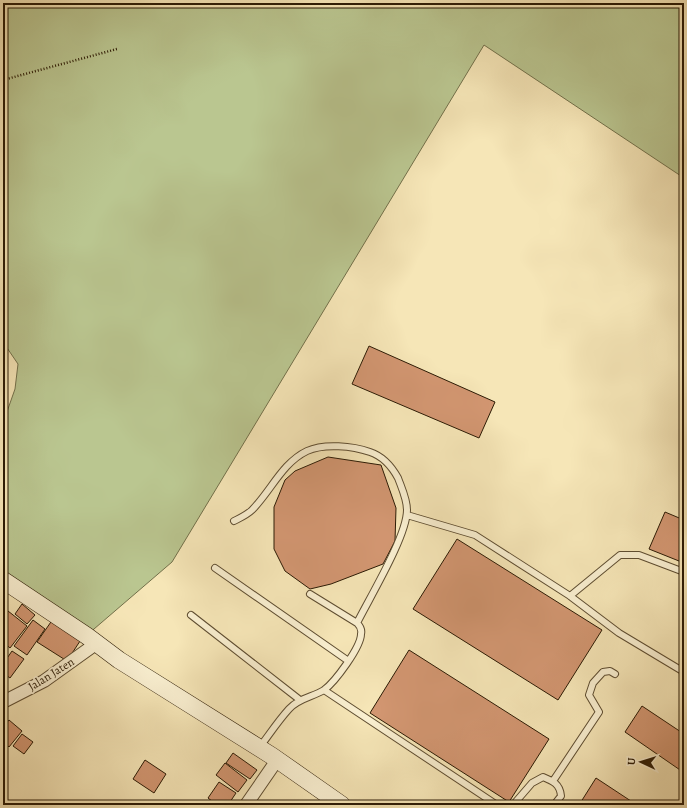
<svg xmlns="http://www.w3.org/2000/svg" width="687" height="808" font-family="Alegreya,serif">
<rect width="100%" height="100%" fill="#f6e6b7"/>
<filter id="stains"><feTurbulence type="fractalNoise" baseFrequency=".005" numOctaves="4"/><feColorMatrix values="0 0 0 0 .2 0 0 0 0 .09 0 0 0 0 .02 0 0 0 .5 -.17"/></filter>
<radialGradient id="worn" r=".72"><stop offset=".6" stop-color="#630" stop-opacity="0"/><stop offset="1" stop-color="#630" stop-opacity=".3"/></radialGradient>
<path fill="#bac690" stroke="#72704a" d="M3,3H684V178L484,45L172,562L87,635L3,576V423L15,389L18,364L3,342Z"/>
<path fill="#d29671" stroke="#2b1a04" d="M369,346L495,402L479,438L352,384Z
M328,457L381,465L396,508L395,541L383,564L331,584L310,589L285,571L274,549V507L285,480L295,471Z
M665,512L684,520V563L649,549Z
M457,539L602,630L558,700L413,609Z
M22,604L35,615L27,624L15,614Z
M8,611L27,626L10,648L3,642V618Z
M53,619L82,638L67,661L37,642Z
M33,620L45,629L27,655L14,646Z
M409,650L549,739L509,802L370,713Z
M12,651L24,659L10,678L3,673V664Z
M642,706L684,734L683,772L625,732Z
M9,720L22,731L9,747L3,741V727Z
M22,734L33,742L24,754L13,746Z
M233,753L257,770L250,779L226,763Z
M145,760L166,774L154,793L133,779Z
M225,763L247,780L238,792L216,775Z
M596,778L637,805H579Z
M219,782L236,793L228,805H217L208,798Z"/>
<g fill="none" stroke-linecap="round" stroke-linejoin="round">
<defs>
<path id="service" d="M407,515L475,535L570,596L619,633L684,672
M234,521C240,518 247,515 252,510C271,491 282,463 307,451C324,443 353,446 370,452C382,456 392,467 398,478C402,489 407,499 407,510C407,536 370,597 357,623
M215,568L347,660
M570,596L620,555H639L684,572
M191,615L300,700
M324,690L497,805
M259,748C269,735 278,721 289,709C299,698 313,697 324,690C335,682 361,647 361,634C362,630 360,626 357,623L310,594
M553,781L599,712L589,695L593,683L603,672L610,671L615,674
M513,805L532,783L543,777C553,781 560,784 561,796L554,805"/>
<path id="minor" d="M3,702L44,681L97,643
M246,805L277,760"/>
<path id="secondary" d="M3,580L87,636L119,660L272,756L342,805"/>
</defs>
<use href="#service" stroke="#5e4d31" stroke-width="8"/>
<use href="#minor" stroke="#5e4d31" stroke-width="14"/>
<use href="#secondary" stroke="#2b1a04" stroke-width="18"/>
<path stroke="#2b1a04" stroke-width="2.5" stroke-dasharray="1 2" stroke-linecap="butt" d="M3,80L117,49"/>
<use href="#service" stroke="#f9efd0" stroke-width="6"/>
<use href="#minor" stroke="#f9efd0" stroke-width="12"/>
<use href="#secondary" stroke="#f9efd0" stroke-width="17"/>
</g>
<g text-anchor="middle" stroke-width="3.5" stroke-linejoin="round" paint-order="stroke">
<g font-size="12" fill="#2b1a04" stroke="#f9efd0">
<text transform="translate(51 674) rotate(-32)" y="4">Jalan Jaten</text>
</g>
</g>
<rect width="687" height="808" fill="none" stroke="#f6e6b7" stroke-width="16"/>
<rect x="4" y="4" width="679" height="800" fill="none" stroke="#2b1a04" stroke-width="2"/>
<rect x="8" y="8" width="671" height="792" fill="none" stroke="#2b1a04"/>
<g transform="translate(641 762) rotate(274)" stroke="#f9efd0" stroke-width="3" paint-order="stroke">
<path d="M0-3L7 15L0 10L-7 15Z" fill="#2b1a04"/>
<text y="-6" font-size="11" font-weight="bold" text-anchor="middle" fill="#2b1a04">U</text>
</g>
<rect width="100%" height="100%" filter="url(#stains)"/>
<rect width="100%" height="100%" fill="url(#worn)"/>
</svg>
